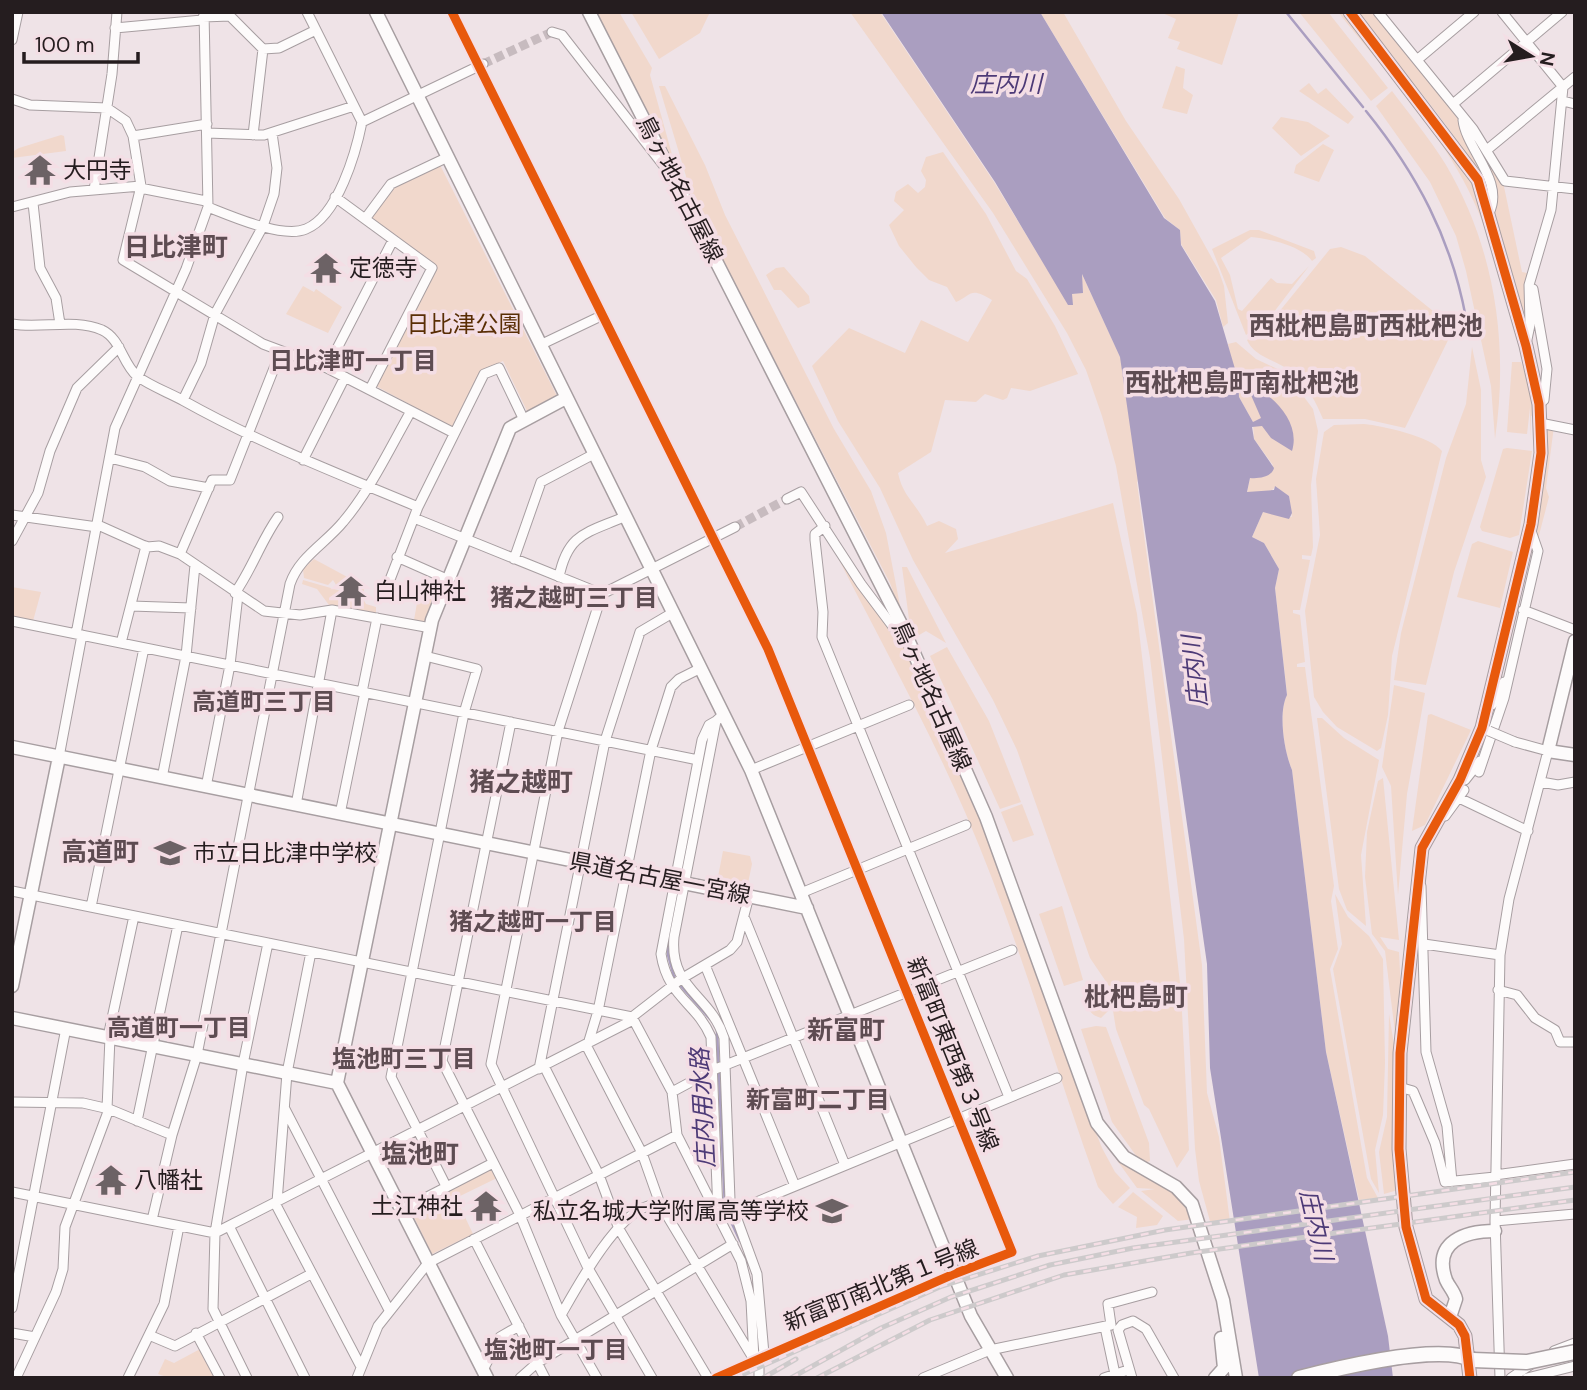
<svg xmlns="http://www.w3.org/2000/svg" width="1587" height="1390" font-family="'DM Sans','Noto Sans JP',sans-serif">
<rect width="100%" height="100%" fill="#efe3e7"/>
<path fill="#f1d8cc" d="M597,12H619L652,68L650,75L676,169Z
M631,12H710L700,33L659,59Z
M850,12H880L994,182L1069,305L1072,294L1083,292L1081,272L1124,365L1140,471L1137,483L1202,965L1207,1093L1219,1137L1230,1222L1211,1225L1199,1181L1195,1149L1184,939L1150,658L1116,466L1102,416L1086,370L1067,333L993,213Z
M1040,12H1063L1126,121L1179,199L1218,269L1224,286L1228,323L1223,327L1216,300L1181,244L1180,230L1165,218Z
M1160,12H1239L1222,65L1177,49L1180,42L1168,38L1176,19Z
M1299,12H1328L1388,88L1371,101Z
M1338,12H1345L1473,177L1531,380L1536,414L1531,416L1530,440V408L1527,434L1507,432L1512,362H1521L1527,380C1509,310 1495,234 1458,171C1426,114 1379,64 1338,12Z
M1354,12H1375C1420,68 1476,124 1489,196C1461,133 1398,67 1354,12Z
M1176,66L1185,69L1183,88L1193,95L1187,114L1162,108Z
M1309,83L1318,94L1326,88L1354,117L1348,124L1299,91Z
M659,86H665L705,165L725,215L834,429L871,491L886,533L902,616L890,583L685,187L686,176Z
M1392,91C1410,115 1430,139 1446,165C1495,248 1509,344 1495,439L1491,386L1466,271L1456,236L1430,182L1376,106Z
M1281,117L1308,122L1330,136L1301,156L1272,128Z
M1465,124L1503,182L1522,272L1527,273V333L1496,225L1494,197Z
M61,135L64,136L66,151L12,158V152L19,148Z
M1323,144L1334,150L1319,182L1294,173L1296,165Z
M943,152L986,214L1016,271L1027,279L1055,326L1078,374L1030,391L1011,388L1007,398L1003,400L985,394L976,402L945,400L931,452L898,473C903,497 917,504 927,526L939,521L956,529L958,539L945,553L1113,503L1137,614L1159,800L1181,992L1189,1150L1177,1168L1149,1109L1144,1105L1116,1029L1109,986L1090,958L1017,750L993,700L913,560L880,488L838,421L812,366L849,328L905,353L921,320L968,342L992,300C970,286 972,295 956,302L947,287L929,280L916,267L899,246L889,225L904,210L894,201L896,192L908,184L918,193L925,187L926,180L921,171L926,157Z
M440,165L557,396L527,411L503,361L481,372L453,428L376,386L436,267L370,219L393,187Z
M1250,230H1259L1314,251L1316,258L1312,261C1300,245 1269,239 1251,237L1221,258L1230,275L1238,309L1242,311L1271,278L1277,283L1292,284L1309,266L1268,320L1246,335L1212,249Z
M1341,247L1365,256L1454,328L1405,428L1365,419H1323C1316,402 1307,385 1292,372C1278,361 1254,357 1247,340L1266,328L1330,249Z
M784,267L809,296L810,303L798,308L781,290H774L766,275L776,268Z
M303,286L314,292L316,289L342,307L328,333L286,314Z
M1236,342L1256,359L1286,373L1313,409L1318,431L1311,485L1313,547L1311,556L1302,555V559L1310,560L1300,610H1293V613L1300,615L1305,662L1297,664V667H1305L1334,886L1331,901L1338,949L1330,969L1367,1178L1378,1198L1359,1200L1326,1052L1292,770C1284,751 1278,714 1287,694L1275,588L1279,569L1264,543L1252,537L1263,512L1292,517L1289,496L1275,487L1270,492L1247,493L1250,478L1273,465L1254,439L1253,422L1239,397L1228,344Z
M1472,347L1481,390V460L1486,477L1454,572L1426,685L1394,680L1401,633L1446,458L1466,404Z
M1364,424C1383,426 1430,436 1442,451L1392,656L1388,715L1381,748L1377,751L1337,727L1323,712L1314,697L1305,611L1320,535L1316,479L1324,432L1334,425Z
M1554,426L1546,488L1549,497L1538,539L1534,526L1546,427Z
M1507,448L1532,451L1519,535L1510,538L1482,531L1480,527L1503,449Z
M827,536L895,634L903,640C984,803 1035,979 1102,1148L1115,1172L1130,1188L1113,1204L1098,1187C1053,1063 1018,934 965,812C924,718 873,628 827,536Z
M1478,541L1513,552L1500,608L1457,597L1472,544Z
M314,559L364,586V593L338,588L333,580L328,585L304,578L303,569Z
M902,567H907L946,643L926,631L914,638L911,634Z
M303,580L362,597L366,604L376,607V613L329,605L317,589L302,584Z
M414,585L436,594L424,622L414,620L417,603L402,595L408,594Z
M12,587L41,592L33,621L12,617Z
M947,647L989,721L1021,802L1000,809L930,656Z
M1394,685L1425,693L1407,794L1398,895L1391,786L1382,767Z
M1431,714L1471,730L1425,825L1412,831L1428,715Z
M1317,718H1322L1344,738L1379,760L1361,855L1366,926L1347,910L1339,889Z
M1383,778L1399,940L1380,937L1388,949L1399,952L1401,992L1397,1049L1385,951L1372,934L1365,877L1367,832L1378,781Z
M1022,804L1034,835L1013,842L1001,812Z
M723,851L750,856L752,864L747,888L717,882Z
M1335,894L1348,917L1369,936L1383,959L1385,1063L1383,1115L1375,1150L1379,1193L1371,1179L1333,969L1342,944Z
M1062,906L1083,980L1064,986L1039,914Z
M1096,984L1105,992L1108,1011L1101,1018C1088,1014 1087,1007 1086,994Z
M1389,1014L1397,1063L1398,1190L1384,1194L1379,1152L1387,1117Z
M1096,1026L1106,1027L1149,1143L1150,1161L1142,1164L1112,1122L1081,1029Z
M1116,1159L1171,1189L1194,1219L1178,1221L1141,1191L1155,1189L1137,1188Z
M488,1169H492L497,1178L456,1198L473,1234L432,1254L410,1209Z
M1133,1192L1163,1216L1157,1225L1136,1228L1137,1217L1118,1207Z
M202,1348L217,1378C198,1378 174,1381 158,1374L165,1359L174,1363Z"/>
<path fill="#aa9ec0" d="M881,12H1040L1164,218L1180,230L1181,245L1215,301L1238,379L1239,397L1253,422L1261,418L1247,386L1249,384C1273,395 1301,422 1292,451L1271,438L1262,426L1252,427L1254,439L1274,468C1272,477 1258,479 1250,478L1247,492L1274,490L1275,486L1289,496L1292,513L1289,519L1263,512L1252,537L1264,543L1279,569L1275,588L1287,695C1278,713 1284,751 1292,770L1326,1052L1388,1336L1393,1378H1259L1210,1068L1207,964L1120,357L1082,274L1083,293L1072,294L1073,305H1068L995,182Z"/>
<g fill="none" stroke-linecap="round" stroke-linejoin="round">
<path stroke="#aa9ec0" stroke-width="2.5" d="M1286,12L1363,107
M1366,111C1417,174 1451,238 1466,318
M681,875L700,775
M669,935L668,955L675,980
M680,985L710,1019
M717,1031L725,1209L740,1241"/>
<path stroke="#c7bbbf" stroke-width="9" stroke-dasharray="9 4.5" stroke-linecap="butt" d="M483,64L552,32
M735,527L787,499"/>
<defs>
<path id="street" d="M452,12L768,649L1012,1252L954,1274L716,1378
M1378,12L1473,129L1505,181L1575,189
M1502,12L1563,87L1551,210L1529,285L1530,325L1526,344
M203,17L230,16L263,49L279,48L316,30
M115,28L202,20
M552,32L562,35L664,166
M12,40L18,12
M1417,60L1474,12
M12,99L30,105L107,108L126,121L133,136L141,186L123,260L263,344L327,368L454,433
M1563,101L1575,104
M1453,104L1562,12
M1463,120C1466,149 1505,181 1489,213
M362,122L483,64
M207,133L264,135L354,106
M253,135L263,49
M133,136L207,124
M1488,149L1575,77
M140,188L206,201
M94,190L112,74L117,12
M335,197L432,268L370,389
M33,203L40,268L56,298L60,324
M12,207L70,192L141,186
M208,207C231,216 283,239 306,229C338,216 356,152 362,122L307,12
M365,219L391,184L448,157
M1533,289L1547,369L1544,400L1539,404
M12,324C41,329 74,318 102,330C121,339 122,363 137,376C150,386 170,393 184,401C259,443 339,474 418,507
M540,345L603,315
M327,368L393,240
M183,400L201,363L215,314L263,226L274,194L277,168L272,133
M1540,423L1575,430
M110,458L145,467L170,481L209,488
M303,460L345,377
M787,499L801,492L861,584L894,628L902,626
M12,515L97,527
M414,518L602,594
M98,525L147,547L159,546L180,554L264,611L300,615L332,610L296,805
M825,526L815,534V540L823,612L822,637L1009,1097
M12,541L38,493L50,451L77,388L119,347
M180,554L212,480H230L280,353
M397,557L449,580
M514,559L541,482L594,454
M559,577C568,532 588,533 626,516
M386,590L418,507L484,374L499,368L524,420
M235,593C252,569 261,541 278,517
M131,606L191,608
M332,610L431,628
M1523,610L1575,630
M12,621L698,760
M76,634L115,428L186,269L208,207L204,12
M121,643L146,546
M425,656L477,669L464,713L391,1077L446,1186
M362,692L377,618
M1488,706L1492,705L1504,682
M724,714L716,721L674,937C669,989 711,995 724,1038L730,1200L757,1274L764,1354
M716,721L709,725L702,740L661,954C668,998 696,1002 711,1037L718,1212
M511,722L442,1061L520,1215L561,1315
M59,757L82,635
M751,770L909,705
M1479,772L1504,698L1538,551L1530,528
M162,778L186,656L195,565
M1460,780H1465L1480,761
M1541,782L1558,785L1575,782
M206,787L230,665L238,595
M1459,798L1528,831
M340,814L365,692
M1445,816L1464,790
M1421,886L1426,1052L1447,1126L1452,1182
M12,891L632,1017L681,979L730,950L737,942L749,896
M801,893L966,825
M91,907L144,648
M745,919L845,1165
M1424,944L1500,955
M705,965L795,1186
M1498,990L1517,995L1535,1018L1555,1030L1560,1042H1575
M632,1017L672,1092L677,1135L741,1261L751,1301L754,1359
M108,1037L134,916
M588,1044L598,1011L651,750L671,687L679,679L701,668
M586,1045L642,1153L660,1204L753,1358
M544,1066L599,1175L619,1229L708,1378
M539,1069L605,741L640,632L674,612
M1399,1087L1413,1091L1435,1143L1445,1182L1495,1177
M672,1092L713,1070L1012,950
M12,1102L83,1103L109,1109L172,1135
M107,1109L110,1037
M285,1109L389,1310
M137,1121L178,925
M1495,1175L1575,1164
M12,1192L215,1233L633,1020
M277,1202L287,1073L311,952
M275,1203L360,1365
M402,1210L493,1163
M720,1217L1057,1078
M152,1220L172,1135L197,1055L290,584C299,557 326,543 343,522C371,489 390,448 411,411
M1495,1221L1575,1214
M229,1226L305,1378
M474,1239L545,1378
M12,1308L66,1028
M1105,1327L1115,1374
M12,1333L35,1337
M196,1333L220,1378
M149,1335L175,1346L311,1274
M1554,1351L1575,1343
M483,1370L500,1337L519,1326
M16,1378L56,1292L63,1269L65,1227L109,1109
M128,1378L164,1304L179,1226
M247,1378L213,1309L215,1233L243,1064L268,943
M357,1378L378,1326L428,1263L677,1135
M520,1378L537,1363L733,1244
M597,1378L561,1315C577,1287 616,1215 648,1206C669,1200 697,1209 718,1212
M652,1378L588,1268L491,1064L558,731L602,594L735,527
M759,1378V1356
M923,1378L990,1350L1111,1325L1108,1304L1152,1292
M1104,1378L1128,1370
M1132,1378L1118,1330L1122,1325L1133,1321L1146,1329L1174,1378
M1500,1378L1495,1221L1500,955L1509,899L1548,751L1515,742
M1511,1378L1533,1363
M1527,1378L1575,1366"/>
<path id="secondary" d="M376,12L751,770L971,1316L1007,1378
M589,12L902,626L986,817L1097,1123L1124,1157L1176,1187L1192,1204L1223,1300L1236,1378
M1350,12L1478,180L1526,346L1539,404L1541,453L1531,524L1482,728L1460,780L1422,848L1400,1053L1399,1149L1406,1227L1426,1299L1459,1325L1465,1336L1470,1378
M1575,641L1548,751L1575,755
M12,747L807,908
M12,986L59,757
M12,1018L337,1083
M1450,1317L1456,1299C1454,1291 1449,1287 1446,1280C1432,1241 1466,1231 1495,1231
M487,1378L337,1083L432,620L510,428L566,398
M1215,1378L1224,1368L1221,1338"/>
<path id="primary" d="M1299,1378C1338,1368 1440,1343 1473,1360"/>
</defs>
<use href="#street" stroke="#a79ea1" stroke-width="11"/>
<use href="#secondary" stroke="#a79ea1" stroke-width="15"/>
<use href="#primary" stroke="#a79ea1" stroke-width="17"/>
<use href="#street" stroke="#fdfbfb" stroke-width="9"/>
<use href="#secondary" stroke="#fdfbfb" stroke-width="12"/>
<use href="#primary" stroke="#fdfbfb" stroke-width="14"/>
<defs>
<path id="rail" d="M735,1378L942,1286L1038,1256L1165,1230L1575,1172
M763,1378L796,1359
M791,1378L881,1328L951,1297L1050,1265L1133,1248L1575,1187
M817,1378L930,1320L1064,1275L1191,1253L1575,1200"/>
</defs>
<use href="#rail" stroke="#cdcacb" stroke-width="5"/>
<use href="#rail" stroke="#f4dee5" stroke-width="2.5" stroke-dasharray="8" stroke-linecap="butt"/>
<defs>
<path id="street-bridge" d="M1489,731L1515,742"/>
<path id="primary-bridge" d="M1473,1360L1527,1362L1575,1352"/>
</defs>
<use href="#street-bridge" stroke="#a79ea1" stroke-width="11" stroke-linecap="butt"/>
<use href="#primary-bridge" stroke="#a79ea1" stroke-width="17" stroke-linecap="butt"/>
<use href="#street-bridge" stroke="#fdfbfb" stroke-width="9"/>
<use href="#primary-bridge" stroke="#fdfbfb" stroke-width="14"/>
<defs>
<path id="cycleway" d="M452,12L768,649L1012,1252L954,1274L716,1378
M1350,12L1478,180L1526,346L1539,404L1541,453L1531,524L1482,728L1460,780L1422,848L1400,1053L1399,1149L1406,1227L1426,1299L1459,1325L1465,1336L1470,1378"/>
</defs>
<use href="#cycleway" stroke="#f4dee5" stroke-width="13"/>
<use href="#cycleway" stroke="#e8590c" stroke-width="9"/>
</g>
<defs>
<symbol id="temple-bare" viewBox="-9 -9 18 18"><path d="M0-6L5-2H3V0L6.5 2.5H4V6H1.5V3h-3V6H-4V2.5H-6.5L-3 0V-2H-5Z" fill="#6c6265" stroke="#f4dee5" stroke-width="2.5" paint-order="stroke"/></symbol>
<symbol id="school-bare" viewBox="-9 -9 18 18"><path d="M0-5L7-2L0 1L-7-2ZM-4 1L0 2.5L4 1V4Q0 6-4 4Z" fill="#6c6265" stroke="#f4dee5" stroke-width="2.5" paint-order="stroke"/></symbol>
</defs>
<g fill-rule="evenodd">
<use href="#temple-bare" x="18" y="148" width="44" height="44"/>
<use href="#temple-bare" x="304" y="246" width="44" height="44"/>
<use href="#temple-bare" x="329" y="569" width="44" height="44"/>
<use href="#school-bare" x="148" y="831" width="44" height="44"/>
<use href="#temple-bare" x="89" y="1158" width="44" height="44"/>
<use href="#temple-bare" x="464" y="1184" width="44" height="44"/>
<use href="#school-bare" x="810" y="1189" width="44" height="44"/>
</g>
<g text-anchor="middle" stroke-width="7" stroke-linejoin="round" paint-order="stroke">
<g font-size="23" fill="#251d1f" stroke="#f4dee5" text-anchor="start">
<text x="63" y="178">大円寺</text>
<text x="349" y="276">定徳寺</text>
<text x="374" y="599">白山神社</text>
<text x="193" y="861">市立日比津中学校</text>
<text x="134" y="1188">八幡社</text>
<text x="463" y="1214" text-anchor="end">土江神社</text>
<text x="809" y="1219" text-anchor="end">私立名城大学附属高等学校</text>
</g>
<g font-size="23" fill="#251d1f" stroke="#f4dee5">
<text transform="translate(680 189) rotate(63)" y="8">鳥ヶ地名古屋線</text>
<text transform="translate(932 696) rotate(66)" y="8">鳥ヶ地名古屋線</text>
<text transform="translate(660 878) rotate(11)" y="8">県道名古屋一宮線</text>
<text transform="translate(953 1054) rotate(68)" y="8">新富町東西第３号線</text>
<text transform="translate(881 1285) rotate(-22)" y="8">新富町南北第１号線</text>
</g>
<g font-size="23" fill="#592e05" stroke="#f4dee5">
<text x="464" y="332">日比津公園</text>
</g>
<g font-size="24" font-style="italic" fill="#4d3a77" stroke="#f4dee5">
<text x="1006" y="92">庄内川</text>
<text transform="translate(1195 671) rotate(-96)" y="8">庄内川</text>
<text transform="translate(703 1108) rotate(-93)" y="8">庄内用水路</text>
<text transform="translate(1316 1225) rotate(77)" y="8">庄内川</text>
</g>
<g font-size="24" font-weight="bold" fill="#5e4c52" stroke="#f4dee5">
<text x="353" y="369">日比津町一丁目</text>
<text x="574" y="606">猪之越町三丁目</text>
<text x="264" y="710">高道町三丁目</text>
<text x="533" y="930">猪之越町一丁目</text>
<text x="179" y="1036">高道町一丁目</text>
<text x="404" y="1067">塩池町三丁目</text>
<text x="818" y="1108">新富町二丁目</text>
<text x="556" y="1358">塩池町一丁目</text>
</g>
<g font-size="26" font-weight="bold" fill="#5e4c52" stroke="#f4dee5">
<text x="176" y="256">日比津町</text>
<text x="1366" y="335">西枇杷島町西枇杷池</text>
<text x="1242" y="392">西枇杷島町南枇杷池</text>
<text x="521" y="791">猪之越町</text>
<text x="100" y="861">高道町</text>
<text x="1136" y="1006">枇杷島町</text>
<text x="846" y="1039">新富町</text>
<text x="420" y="1163">塩池町</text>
</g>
</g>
<rect width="1587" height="1390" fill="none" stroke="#251d1f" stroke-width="28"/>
<g transform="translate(1531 56) rotate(101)" stroke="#f4dee5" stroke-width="5" paint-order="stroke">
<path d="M0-5L12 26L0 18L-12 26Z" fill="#251d1f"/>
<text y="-10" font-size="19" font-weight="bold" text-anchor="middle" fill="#251d1f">N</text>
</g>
<path d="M24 52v10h114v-10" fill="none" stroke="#251d1f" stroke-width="3.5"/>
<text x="35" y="52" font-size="21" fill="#251d1f" stroke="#f4dee5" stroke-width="5" paint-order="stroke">100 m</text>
</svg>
